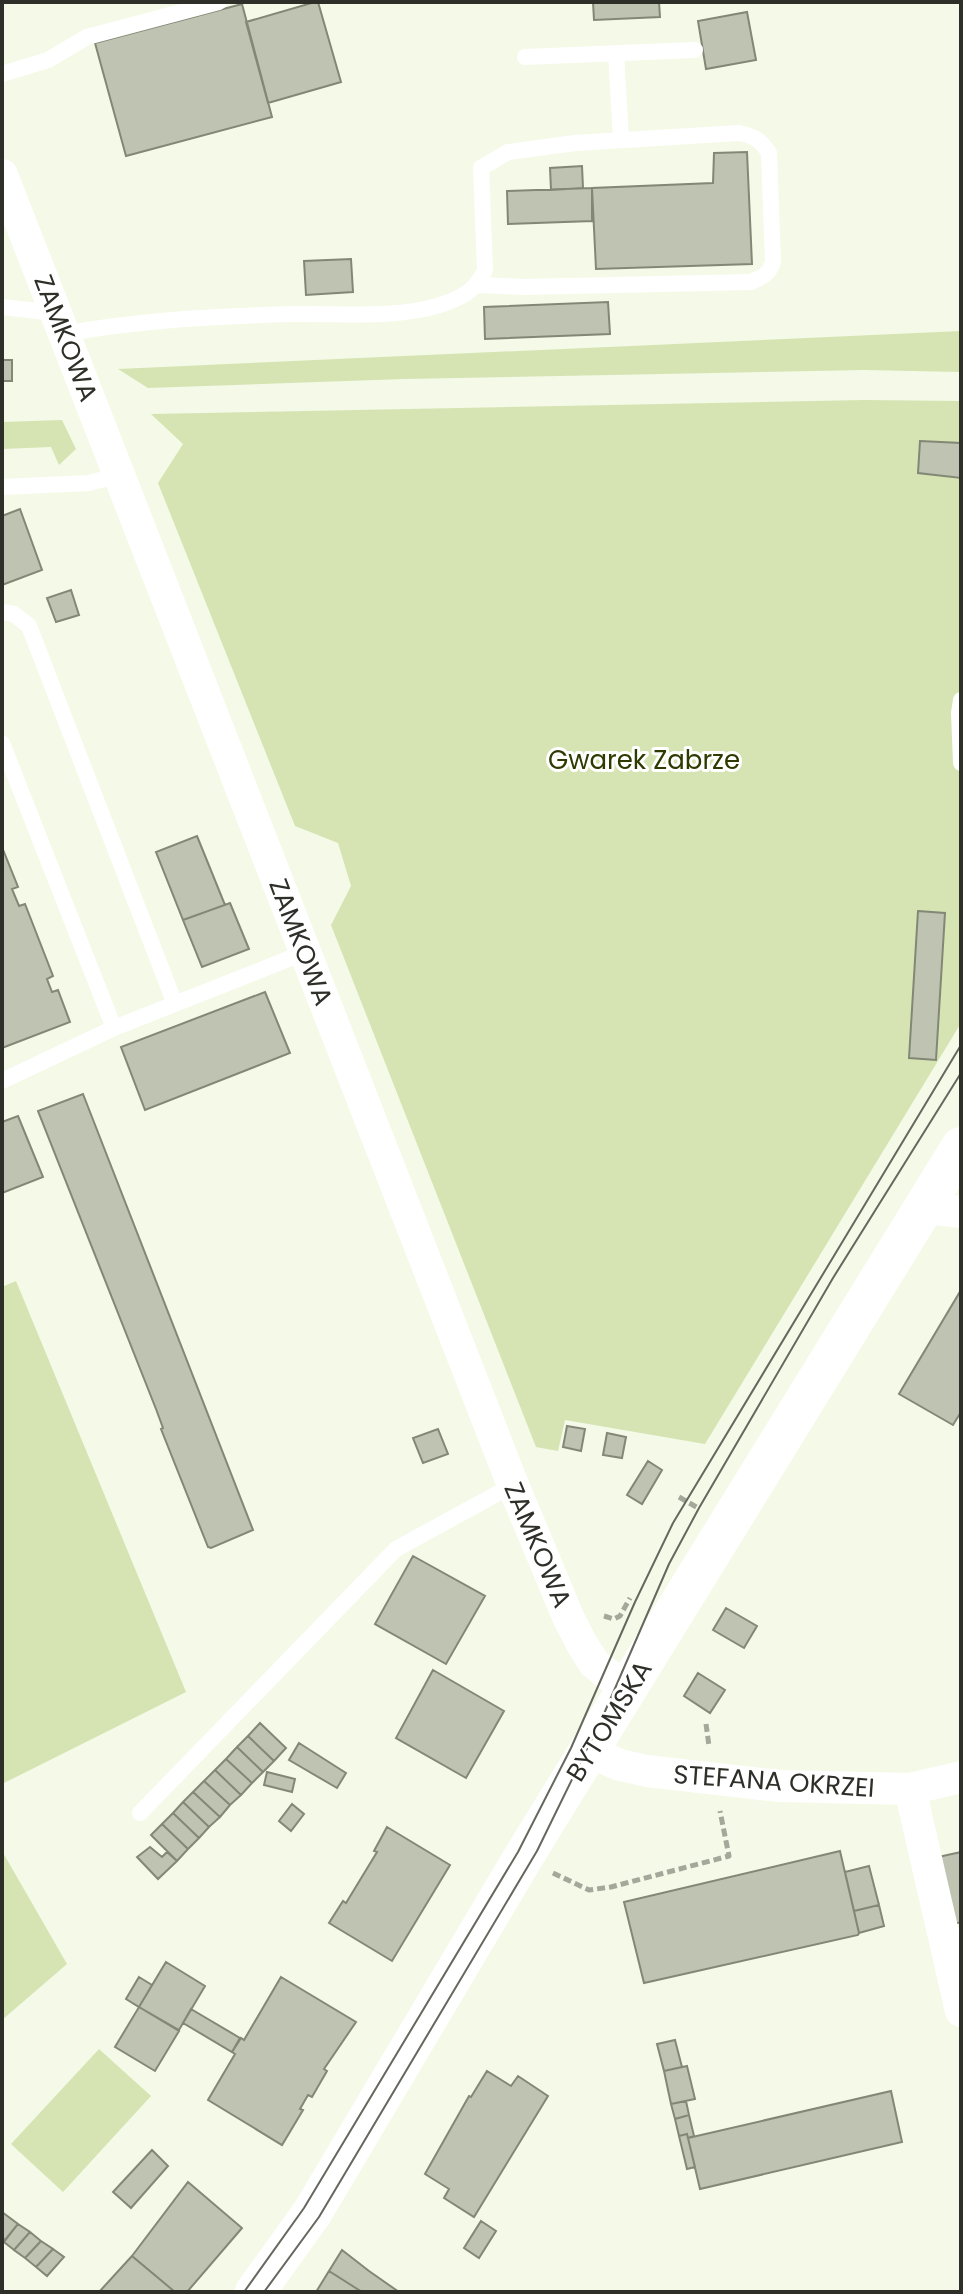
<svg xmlns="http://www.w3.org/2000/svg" width="963" height="2294" font-family="Poppins,sans-serif">
<rect width="100%" height="100%" fill="#f4fae7"/>
<path fill="#d5e4b2" d="M961,331V372L864,370L404,379L148,388L118,369Z
M864,400L961,401V1023L705,1444L565,1420L558,1451L536,1447L331,925L351,886L338,843L295,826L158,483L183,444L151,414Z
M62,420L76,449L59,465L51,447L2,449V422Z
M16,1281L186,1692L2,1784V1287Z
M2,1851L67,1964L2,2020Z
M99,2049L151,2096L63,2192L11,2144Z"/>
<path fill="#bec4b1" stroke="#838876" stroke-width="2" d="M315,2H318L341,82L268,103L246,22Z
M593,2H659L660,17L594,20Z
M242,4L272,117L126,156L95,43Z
M747,12L756,60L706,69L698,21Z
M747,152L752,264L596,269L592,188L713,183L714,153Z
M582,166L583,188L551,190L550,168Z
M592,188V221L508,224L507,191Z
M351,259L353,292L306,295L304,261Z
M608,302L610,334L485,339L484,307Z
M2,360H12V381H2Z
M920,441L961,443V478L918,473Z
M20,509L42,570L2,585V516Z
M71,590L79,615L56,622L47,598Z
M197,836L225,905L183,920L156,852Z
M2,847L18,887L12,889L19,906L25,904L53,976L47,979L52,992L58,990L70,1022L2,1048Z
M230,903L249,949L202,967L183,920Z
M918,911L945,913L936,1060L909,1058Z
M265,992L290,1053L145,1110L121,1047Z
M83,1094L253,1530L211,1548L208,1547L161,1429L163,1428L156,1409L38,1111Z
M18,1116L43,1177L2,1193V1122Z
M961,1290V1412L953,1425L899,1394Z
M567,1426L585,1429L581,1451L563,1447Z
M438,1429L448,1454L423,1463L413,1438Z
M607,1433L626,1437L622,1458L603,1455Z
M648,1461L662,1470L642,1504L627,1495Z
M413,1556L485,1596L446,1664L375,1624Z
M726,1608L757,1626L744,1648L713,1630Z
M433,1670L504,1711L466,1778L396,1738Z
M698,1673L725,1690L710,1713L684,1696Z
M260,1723L286,1748L274,1761L248,1736Z
M248,1736L274,1761L263,1772L237,1747Z
M299,1743L346,1773L337,1788L289,1760Z
M237,1747L263,1772L252,1783L226,1759Z
M226,1759L252,1783L241,1795L215,1770Z
M215,1770L241,1795L230,1805L204,1781Z
M267,1772L295,1779L292,1792L264,1785Z
M204,1781L230,1805L220,1817L193,1792Z
M193,1792L220,1817L209,1827L183,1802Z
M183,1802L209,1827L199,1838L173,1813Z
M292,1804L304,1814L291,1831L279,1821Z
M173,1813L199,1838L188,1849L162,1824Z
M162,1824L188,1849L177,1861L151,1835Z
M387,1827L450,1865L392,1961L329,1923L343,1901L346,1903L377,1852L374,1851Z
M150,1847L162,1857L167,1852L177,1861L158,1879L137,1857Z
M840,1851L859,1933L858,1935L644,1983L624,1902Z
M961,1852V1922L954,1924L938,1857Z
M869,1866L879,1905L854,1911L845,1872Z
M879,1905L884,1926L859,1933L854,1911Z
M166,1962L205,1986L179,2030L139,2007Z
M139,1977L152,1985L139,2007L126,1999Z
M281,1977L356,2022L324,2069L327,2071L312,2097L308,2095L300,2109L303,2110L282,2145L208,2100L235,2054L232,2052L241,2038L244,2040Z
M139,2007L179,2031L155,2071L115,2047Z
M191,2009L240,2038L232,2052L183,2023Z
M675,2040L682,2067L664,2071L657,2044Z
M687,2066L695,2099L671,2104L664,2071Z
M487,2071L511,2086L518,2076L548,2096L474,2217L444,2198L449,2189L425,2174L469,2096L471,2097Z
M891,2091L902,2142L700,2189L688,2138Z
M686,2101L689,2115L675,2119L671,2104Z
M689,2115L694,2136L688,2138L687,2134L679,2136L675,2119Z
M687,2134L695,2167L687,2169L679,2136Z
M152,2150L168,2166L131,2208L113,2192Z
M188,2182L242,2228L187,2292H175L132,2256Z
M2,2212L18,2224L5,2240L2,2238Z
M481,2221L496,2231L479,2258L464,2248Z
M18,2224L30,2232L14,2250L4,2242Z
M30,2232L41,2241L25,2258L14,2250Z
M41,2241L53,2249L36,2267L25,2258Z
M53,2249L64,2257L47,2276L36,2267Z
M342,2250L369,2271L399,2292H362L329,2271Z
M132,2256L175,2292H99Z
M329,2271L362,2292H316Z"/>
<g fill="none" stroke-linecap="round" stroke-linejoin="round">
<path stroke="#a4a89a" stroke-width="5" stroke-dasharray="8 4" stroke-linecap="butt" d="M679,1497L698,1508
M604,1616L614,1619L620,1616L630,1598
M706,1724L709,1746
M553,1873L589,1890L611,1887L729,1856L720,1811"/>
<path stroke="#fff" stroke-width="16" d="M616,53L621,139
M525,57L695,50
M2,74L48,60L87,37L219,2
M2,307L56,313
M64,334C139,320 218,316 294,314C339,313 397,319 440,305C461,298 476,291 485,270L481,168L508,152L575,143L739,133C754,136 761,140 769,153L773,262C769,274 763,277 751,282L524,287L479,285
M2,487L89,483L119,475
M2,612L14,614L29,626L175,1004
M961,700L959,713L961,763
M2,743L114,1028
M2,1081L114,1028L306,952
M140,1813L396,1549L513,1485"/>
<path stroke="#fff" stroke-width="32" d="M2,175L513,1485L569,1619L583,1646L594,1663L611,1677L630,1688
M926,1208L961,1212
M590,1752L620,1765L647,1771L779,1786L910,1789L961,1777
M910,1789L961,2011"/>
<path stroke="#fff" stroke-width="40" d="M255,2292L312,2213L524,1856L961,1147"/>
<path stroke="#65685e" stroke-width="2" d="M244,2292L304,2208L518,1852L571,1748L635,1602L673,1523L961,1045
M264,2292L319,2217L537,1851L603,1716L669,1564L699,1508L833,1278L961,1073"/>
</g>
<g text-anchor="middle" stroke-width="6" stroke-linejoin="round" paint-order="stroke">
<g font-size="26" fill="#2d2f28" stroke="#fff">
<text transform="translate(66 338) rotate(69)" y="9">ZAMKOWA</text>
<text transform="translate(301 942) rotate(69)" y="9">ZAMKOWA</text>
<text transform="translate(538 1545) rotate(67)" y="9">ZAMKOWA</text>
<text transform="translate(609 1721) rotate(-58)" y="9">BYTOMSKA</text>
<text transform="translate(774 1781) rotate(4)" y="9">STEFANA OKRZEI</text>
</g>
<g font-size="26" fill="#2e3a00" stroke="#fff">
<text x="644" y="769">Gwarek Zabrze</text>
</g>
</g>
<rect width="963" height="2294" fill="none" stroke="#2d2f28" stroke-width="8"/>
</svg>
